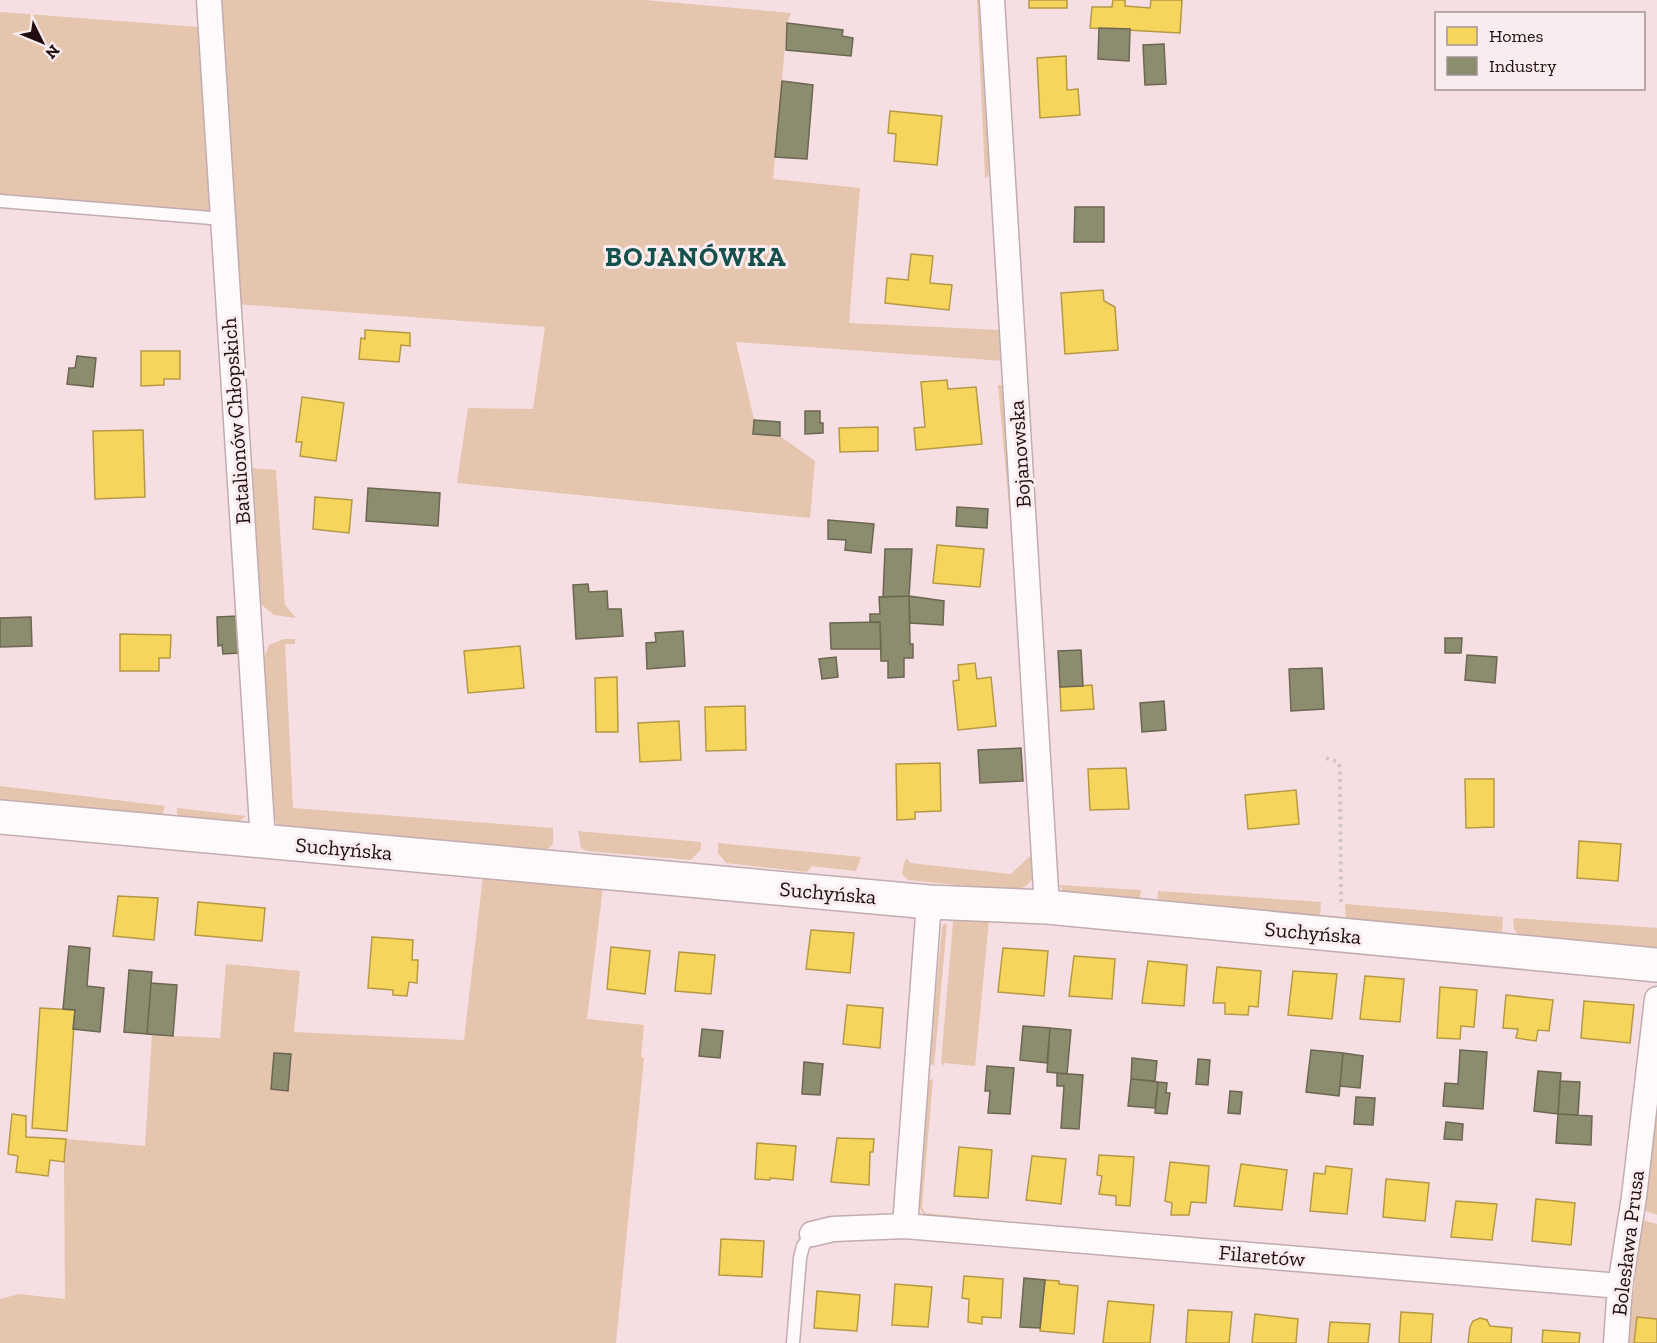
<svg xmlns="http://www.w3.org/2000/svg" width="1657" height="1343" font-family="'Zilla Slab',serif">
<rect width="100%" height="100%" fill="#f5dfe3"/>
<path fill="#e6c5ae" d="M219,0H645L791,13L787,23L773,179L860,188L849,323L1002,330L1004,361L736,342L754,420L753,434L780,436L815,461L810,518L457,483L468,408L533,409L545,327L236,304Z
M977,0H980L992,174L985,178Z
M0,12L199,27L214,205L210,211L203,212L0,197Z
M998,385H1005L1015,572Z
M249,468L276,470L285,605L296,618L274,615L255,599Z
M284,639H295V644H285L293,808L553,828C553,838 556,845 546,850L285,827L277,824L273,816L264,658L269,645Z
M0,786L165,806L162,815L0,801Z
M177,808L246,816L240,821L185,818L177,814Z
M578,831L701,842V849L691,860L587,851L581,848Z
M718,843L861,857L856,871L812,866L807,872L726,863L718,853Z
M1032,854L1035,876L1027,885L1016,891L908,880L902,874L904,863L907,858L910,863L1011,874Z
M483,876L603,887L587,1019L644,1025L641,1057L644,1058L616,1343H0V1299L19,1294L65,1299L64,1162L66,1139L145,1146L152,1035L220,1038L226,964L300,971L294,1032L464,1040Z
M1059,885L1141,890L1139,903L1065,894Z
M1158,891L1321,902L1320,916L1317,918L1157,906Z
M1345,904L1503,917L1502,931L1499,933L1351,921L1346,919Z
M1513,918L1657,928V949L1519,936L1514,929Z
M956,919L989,920L975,1066L944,1063V1066L941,1062L953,922Z
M944,924H947L934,1066L929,1063L942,927Z
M933,1079L922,1207L925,1213L1001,1221L1002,1224L924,1215L919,1207L929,1080Z
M1657,1095V1215L1643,1210Z
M1642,1220L1657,1224V1319L1637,1317L1634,1343H1627Z"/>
<path fill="#f6d55c" stroke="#b69946" stroke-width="1.5" d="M1029,0H1067V8H1029Z
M1113,0H1125V6L1150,8L1151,0H1182L1180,33L1090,28L1092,7H1112Z
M1066,56L1067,90L1078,89L1080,115L1040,118L1037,58Z
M890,111L942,116L937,165L894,161L896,134L888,133Z
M911,254L933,256L930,283L952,285L949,310L885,303L887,278L908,280Z
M1103,290L1104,301L1115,307L1118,350L1065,354L1061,293Z
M365,330L410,333V346L401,345L399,362L359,359L361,338L365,339Z
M141,351H180V379H164V385L141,386Z
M947,380L948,389L976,387L982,444L916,450L914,428L925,427L921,382Z
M302,397L344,403L336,461L300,456L302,442H296Z
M878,427V451L840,452L839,428Z
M143,430L145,497L95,499L93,431Z
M315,497L352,500L349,533L313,529Z
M937,545L984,549L980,587L933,583Z
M120,634L171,635L170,658H159V671H120Z
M520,646L524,688L468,693L464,651Z
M975,663L977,679L991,677L996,726L958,730L953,681L959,680L958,665Z
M617,677L618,732H596L595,678Z
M1092,685L1094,709L1061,711L1060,687Z
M745,706L746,750L706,751L705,707Z
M679,721L681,760L640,762L638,723Z
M940,763L941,811L915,812V819L897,820L896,764Z
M1126,768L1129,809L1090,810L1088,769Z
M1465,779H1494V827L1466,828Z
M1296,790L1299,824L1248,829L1245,795Z
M1579,841L1621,844L1618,881L1577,878Z
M118,896L158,898L154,940L113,936Z
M198,902L265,908L262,941L195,935Z
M811,930L854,933L850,973L806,969Z
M372,937L413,940L412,960H418L417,983L409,982L407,996L393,995V990L368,988Z
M611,947L650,951L645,994L607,989Z
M1003,948L1048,951L1044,996L998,992Z
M679,952L715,955L711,994L675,991Z
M1074,956L1115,959L1112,999L1069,996Z
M1148,961L1187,965L1184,1006L1142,1003Z
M1217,967L1261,971L1258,1007L1249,1006L1248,1015L1225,1014V1003H1213Z
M1293,971L1337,974L1332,1019L1288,1015Z
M1365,976L1404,979L1400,1022L1360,1019Z
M1440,987L1477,990L1474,1027L1461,1026L1460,1039L1437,1038Z
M1506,995L1553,1000L1549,1031L1538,1030L1536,1041L1516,1038L1518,1029L1503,1028Z
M1584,1001L1634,1005L1630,1043L1581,1038Z
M847,1005L883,1008L880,1048L843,1044Z
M40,1008L75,1010L67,1131L32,1128Z
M12,1114L26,1116V1137L66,1139L64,1162L50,1160L48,1176L16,1172L18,1156L8,1154Z
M837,1138L874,1139L873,1152H870L869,1185L831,1182Z
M757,1143L796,1146L793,1180L770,1178V1180L755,1179Z
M959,1147L992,1150L988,1198L954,1196Z
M1099,1155L1134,1157L1130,1206L1116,1205V1196L1099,1194L1102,1176L1097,1175Z
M1032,1156L1066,1159L1061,1204L1026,1200Z
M1170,1162L1209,1166L1206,1203L1191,1202L1189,1215H1171L1172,1203L1165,1201Z
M1241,1164L1287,1170L1282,1210L1234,1206Z
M1326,1166L1352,1169L1347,1214L1310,1211L1314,1173L1325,1174Z
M1386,1179L1429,1183L1425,1221L1383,1217Z
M1536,1199L1575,1203L1571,1245L1532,1241Z
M1456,1201L1497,1204L1492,1240L1451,1237Z
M721,1239L764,1241L762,1277L719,1275Z
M964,1276L1003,1279L1001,1318L982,1317V1324L968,1322L969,1299L962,1298Z
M1045,1280L1059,1281V1284L1078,1286L1074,1334L1040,1331Z
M895,1284L932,1287L928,1327L892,1325Z
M817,1291L860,1295L857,1331L814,1328Z
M1108,1301L1154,1305L1150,1343H1103Z
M1188,1310L1232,1312L1229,1343H1186Z
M1401,1312L1433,1314L1431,1343H1399Z
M1255,1314L1298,1319L1296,1343H1252Z
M1637,1317L1657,1319V1343H1634Z
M1480,1318L1487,1320L1490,1326L1512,1328L1511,1343H1468L1470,1327L1473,1321Z
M1330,1322L1370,1324L1368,1343H1328Z
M1543,1330L1580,1333L1579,1343H1542Z"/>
<path fill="#8c8c6e" stroke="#6c6652" stroke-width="1.5" d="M787,23L843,30L842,36L853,38L851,56L786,50Z
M1099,28L1130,29L1129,61L1098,59Z
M1164,44L1166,84L1145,85L1143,45Z
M782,81L813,85L807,159L775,157Z
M1075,207H1104V242H1074Z
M77,356L96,358L93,387L67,384L69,368H75Z
M805,411H820V423H823V433L805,434Z
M754,420L780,422V436L753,434Z
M368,488L440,493L438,526L366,521Z
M957,507L988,509L987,528L956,526Z
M828,520L874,524L871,553L845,550L846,540L828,539Z
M885,549H912L909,596L883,597Z
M588,584L589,592L607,591L608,609H621L623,636L576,639L573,585Z
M909,596L910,644H913V658H904V677L888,678V661H881L880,622H870V614H880L879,597Z
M909,596L944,601L943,625L910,623Z
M237,616L239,653L223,654L222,645L218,646L217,617Z
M31,617L32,646L0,647V618Z
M880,622L881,649H831L830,623Z
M683,631L685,666L647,669L646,643L656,642L655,633Z
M1445,638H1462L1461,653H1445Z
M1081,650L1083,686L1060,687L1058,651Z
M1467,655L1497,657L1495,683L1465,680Z
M836,657L838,677L822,679L819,659Z
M1322,668L1324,709L1291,711L1289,669Z
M1164,701L1166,730L1142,732L1140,703Z
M1021,748L1023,781L980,783L978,750Z
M69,946L90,948L87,986L104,988L100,1032L73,1029L75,1010L63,1009Z
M129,970L152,972L147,1034L124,1032Z
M151,983L177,985L173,1036L147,1034Z
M1023,1026L1050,1028L1047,1063L1020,1060Z
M1050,1028L1071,1030L1067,1074L1047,1072Z
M702,1029L723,1031L720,1058L699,1056Z
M1311,1050L1343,1053L1339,1096L1306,1092Z
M1460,1050L1487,1052L1483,1109L1443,1106L1445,1083L1458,1084Z
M274,1053L291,1054L288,1091L271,1089Z
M1343,1053L1363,1056L1360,1088L1340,1086Z
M1132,1058L1157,1061L1155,1081L1131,1079Z
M1198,1059L1210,1060L1208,1085L1196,1084Z
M804,1062L823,1064L820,1095L802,1094Z
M987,1066L1014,1068L1010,1114L988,1113L990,1091H985Z
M1538,1071L1561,1073L1558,1114L1534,1111Z
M1057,1073L1083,1075L1079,1129L1061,1128L1064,1086H1057Z
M1131,1079L1158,1082L1155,1108L1128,1106Z
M1560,1081L1580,1082L1578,1115L1558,1114Z
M1158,1082L1167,1083L1166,1093H1170L1167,1114L1155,1113Z
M1230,1091L1242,1092L1240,1114L1228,1113Z
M1356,1097L1375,1098L1373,1125L1354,1124Z
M1558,1114L1592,1116L1591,1145L1556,1143Z
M1446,1122L1463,1124L1462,1140L1444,1139Z
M1024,1278L1045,1280L1040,1328L1020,1327Z"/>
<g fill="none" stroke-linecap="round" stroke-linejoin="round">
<defs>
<path id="lane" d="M0,201L224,219
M793,1343L800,1258L803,1246L812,1234"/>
<path id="street" d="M209,0L263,841
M992,0L1047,907
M905,1226L929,902
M812,1234L833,1229L905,1226L1620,1286
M1616,1343L1620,1286L1634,1197L1657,999"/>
<path id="secondary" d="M0,817L929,902L1047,907L1657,965"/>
</defs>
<use href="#lane" stroke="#c1acb0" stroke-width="15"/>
<use href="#street" stroke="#c1acb0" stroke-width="27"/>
<use href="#secondary" stroke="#c1acb0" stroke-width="36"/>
<path stroke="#cec5c6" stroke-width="4" stroke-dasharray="3 4.5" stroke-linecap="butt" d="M1326,758L1338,762L1340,767L1341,907"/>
<use href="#lane" stroke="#fefafb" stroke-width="12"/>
<use href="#street" stroke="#fefafb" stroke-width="24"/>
<use href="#secondary" stroke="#fefafb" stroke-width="33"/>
</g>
<g text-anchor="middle" stroke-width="6" stroke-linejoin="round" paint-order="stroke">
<g font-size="21" fill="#210d11" stroke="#f9ecee">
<text transform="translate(236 421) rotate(-94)" y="7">Batalionów Chłopskich</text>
<text transform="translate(1020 454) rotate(-94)" y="7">Bojanowska</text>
<text transform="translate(344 849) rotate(5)" y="7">Suchyńska</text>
<text transform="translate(828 893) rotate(5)" y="7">Suchyńska</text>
<text transform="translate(1313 933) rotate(5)" y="7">Suchyńska</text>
<text transform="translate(1628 1243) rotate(-83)" y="7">Bolesława Prusa</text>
<text transform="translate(1262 1256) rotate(5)" y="7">Filaretów</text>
</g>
<g font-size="27" font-weight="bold" letter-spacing="1.5" fill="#14504c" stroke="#f9ecee">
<text x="696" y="266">BOJANÓWKA</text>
</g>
</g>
<rect x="1435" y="12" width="210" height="78" fill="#f9ecee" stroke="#a39396" stroke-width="1.5"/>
<rect x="1447" y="27" width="30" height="18" fill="#f6d55c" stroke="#a39396" stroke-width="1.5"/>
<text x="1489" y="42" font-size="18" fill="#210d11">Homes</text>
<rect x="1447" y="57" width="30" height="18" fill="#8c8c6e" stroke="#a39396" stroke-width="1.5"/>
<text x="1489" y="72" font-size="18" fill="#210d11">Industry</text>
<g transform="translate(42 42) rotate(133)" stroke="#f9ecee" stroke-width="4.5" paint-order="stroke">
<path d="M0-4.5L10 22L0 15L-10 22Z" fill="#210d11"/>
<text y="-9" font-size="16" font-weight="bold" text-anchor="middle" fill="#210d11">N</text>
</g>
</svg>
